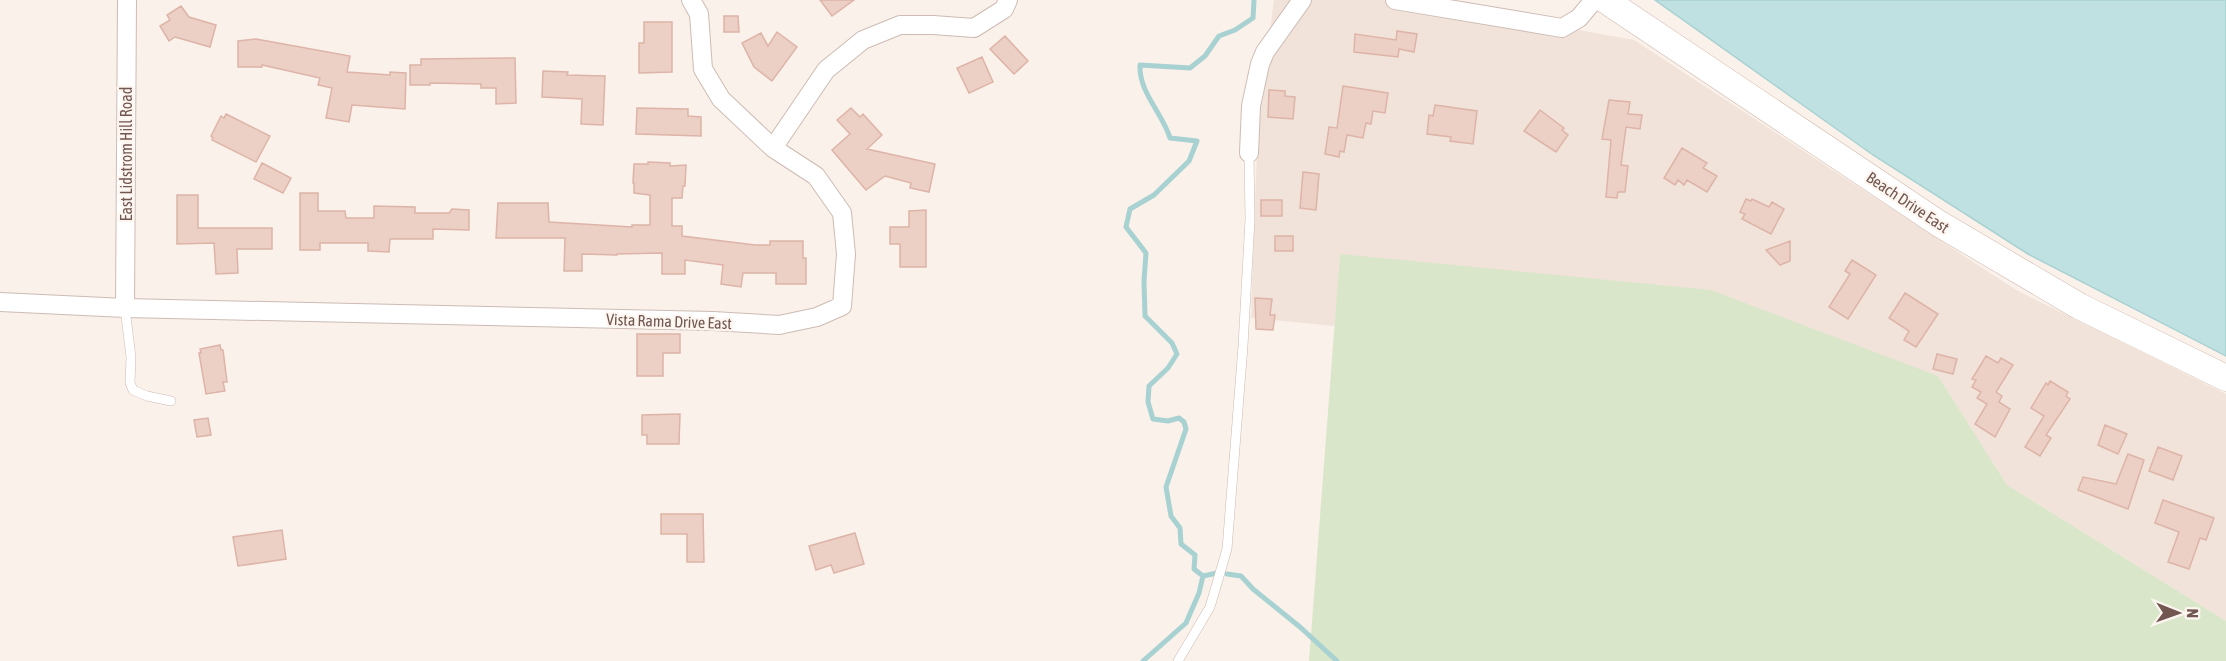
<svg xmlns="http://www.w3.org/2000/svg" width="2226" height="661" font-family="'Asap Condensed',sans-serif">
<rect width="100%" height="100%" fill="#faf1ea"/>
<path fill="#f1e3d9" d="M1274,0H1412L1634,40L2016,290L2226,394V621L2007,485L1938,376L1340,254L1335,326L1251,318L1258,121Z"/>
<path fill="#d9e6c9" d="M1340,254L1711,290L1938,376L2007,485L2226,621V661H1309Z"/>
<path fill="#c0e1e1" stroke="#a8d1d2" stroke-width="1.5" d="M1655,0H2226V356L2028,254L1873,155Z"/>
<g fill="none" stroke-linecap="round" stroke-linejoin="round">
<path stroke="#a8d1d2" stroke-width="5" d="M1217,573L1203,576L1194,569L1195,555L1181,544L1180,528L1171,516L1166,487L1186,429L1184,422L1179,418L1168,421L1153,419L1148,402L1149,386L1168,368L1177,354L1172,343L1145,316L1144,281L1146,253L1126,227L1130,209L1154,195L1189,161L1197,141L1170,138C1162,112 1139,93 1140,65L1190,68L1205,56L1219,36L1235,30L1253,18L1254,0
M1227,574L1241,576L1253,589L1300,627L1337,661
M1143,661L1186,623L1199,593L1203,576"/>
</g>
<path fill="#eccfc5" stroke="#ddb4a7" stroke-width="1.5" d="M820,0H854L832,16Z
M181,6L189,17L216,25L210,47L175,37L169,41L160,26L170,20L167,15Z
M724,16H738L739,32H724Z
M644,22H672V72L639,73V43H644Z
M1397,31L1417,34L1414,52L1399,49L1398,57L1354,52L1355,34L1396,40Z
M777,32L797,47L772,81L754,67L742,43L761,33L768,46Z
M1005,36L1028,61L1014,74L990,49Z
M256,39L350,56L347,72L390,75V72L406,73L405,109L352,105L349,122L326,118L332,88L318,85L320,78L262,65V67H238V41Z
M982,57L993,82L969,93L957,68Z
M515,58L516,103L496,104V88H481V84L430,83V85H410V65H421V59Z
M543,71L568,72L567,75L605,76L603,125L581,124L582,99L542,97Z
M1343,86L1388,93L1385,113L1373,111L1371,124L1366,123L1363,138L1347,135L1344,152L1340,151L1339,157L1325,154L1329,127L1337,128Z
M1269,90L1285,91V96L1295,97L1293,119L1268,117Z
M1609,100L1630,102L1628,114L1642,115L1640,129L1626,127L1621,165L1628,166L1625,192H1618L1617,198L1606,197L1611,140L1602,139Z
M1435,105L1477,111L1473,144L1450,141L1451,137L1427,134L1429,115L1433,116Z
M637,108L688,109V116L701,117V136L636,134Z
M851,108L860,117L863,114L882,135L867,149L935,164L929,192L910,188L911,183L885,176L866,190L832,150L850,134L837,120Z
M1540,110L1564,128L1562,130L1568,135L1556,152L1524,131Z
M226,114L270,136L256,162L212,140L213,138L211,136L221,116L224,118Z
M1682,148L1707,163L1703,168L1717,176L1707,192L1687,180L1684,185L1678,180L1675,185L1664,178Z
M648,162L670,163V166L686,165L685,186H683L682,198H672V226H682V236L755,245H770V241H803V258H806V284H776V273H743L741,287L721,284L723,265L685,260V274H662V253L617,254V255L582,254V271H564L565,238H496L498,203H548L549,222L632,227V225H650V195L634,193V183H633L634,164H648Z
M262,163L291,178L283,193L254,179Z
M1303,172L1319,174L1316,210L1300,208Z
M300,193H318V211H345L346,218H374V206L415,207V213H449L452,209L469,210V230L433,229V239H390L389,252L368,251V243H320V250H300Z
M177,195H198V228H272V249H237L238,273L216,274L214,243L177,244Z
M1746,199L1751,201L1752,199L1769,207L1772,202L1784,209L1771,234L1742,219L1745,214L1740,212Z
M1261,200H1282V216H1261Z
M926,210V267H900V244H890V227H909V211Z
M1275,236H1293V251H1275Z
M1790,241V261L1780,265L1766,250Z
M1852,260L1876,275L1848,319L1829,307L1850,274L1845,271Z
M1905,293L1938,314L1916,347L1904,340L1909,331L1889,318Z
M1255,298L1272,299L1270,315H1275L1273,330L1256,329Z
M637,334H680V353H663V376H637Z
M220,345L221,350H223L227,382H223L225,391L206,394L199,353H201L200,349Z
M1937,354L1957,359L1953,374L1933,369Z
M1986,356L1998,363L2001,358L2013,365L1996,392L2002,396L1999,402L2010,409L1995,437L1975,424L1987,404L1977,398L1981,392L1972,387L1976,380L1972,379Z
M2050,381L2068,392L2066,396L2070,399L2046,435L2051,438L2040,456L2025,447L2044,416L2031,408L2046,383L2048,385Z
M680,414L679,444H647V435H642V415Z
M208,418L211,435L197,437L194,420Z
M2105,425L2127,434L2118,454L2098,445Z
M2158,447L2182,456L2173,480L2149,471Z
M2128,454L2144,460L2128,509L2078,490L2083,477L2116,484Z
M2163,500L2214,518L2206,540L2200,538L2189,569L2168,562L2179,532L2155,523Z
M661,514H703L704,562H687V534H661Z
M282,530L286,559L238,566L233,537Z
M855,533L864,564L834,573L831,565L816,570L809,546Z"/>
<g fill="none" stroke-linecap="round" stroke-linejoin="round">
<defs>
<path id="service" d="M125,308L131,357L130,383L133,390L147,396L171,401
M1178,661L1210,607L1227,549L1243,346L1250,219L1249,153"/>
<path id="minor" d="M1395,0L1562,28L1579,18L1594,0
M773,148L826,70L863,40L900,25H933L974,28L1004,9L1008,0
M1249,153L1251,106L1260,64L1265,52L1302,0
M0,302L125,308L713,321L779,325L817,317L842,306L846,254L842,213L816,176L773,148L721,99L703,69L699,14L691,0
M125,308L127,0"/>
<path id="secondary" d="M1605,0L1938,223L2079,306L2226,378"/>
</defs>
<use href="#service" stroke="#cdbbb4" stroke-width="10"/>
<use href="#minor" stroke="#cdbbb4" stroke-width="20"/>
<use href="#secondary" stroke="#cfbab2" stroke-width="27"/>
<use href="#service" stroke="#fff" stroke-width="9"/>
<use href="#minor" stroke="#fff" stroke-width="18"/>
<use href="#secondary" stroke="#fff" stroke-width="26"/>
</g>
<g text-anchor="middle" stroke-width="4.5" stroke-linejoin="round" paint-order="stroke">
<g font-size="16" fill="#715750" stroke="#fdf6f0">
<text transform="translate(126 154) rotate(-90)" y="6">East Lidstrom Hill Road</text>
<text transform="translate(1908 202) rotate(34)" y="6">Beach Drive East</text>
<text transform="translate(669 321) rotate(2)" y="6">Vista Rama Drive East</text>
</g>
</g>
<g transform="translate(2178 613) rotate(91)" stroke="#fdf6f0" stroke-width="4.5" paint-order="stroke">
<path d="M0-4.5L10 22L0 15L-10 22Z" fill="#715750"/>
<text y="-9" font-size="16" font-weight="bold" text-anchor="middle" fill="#715750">N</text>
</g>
</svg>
